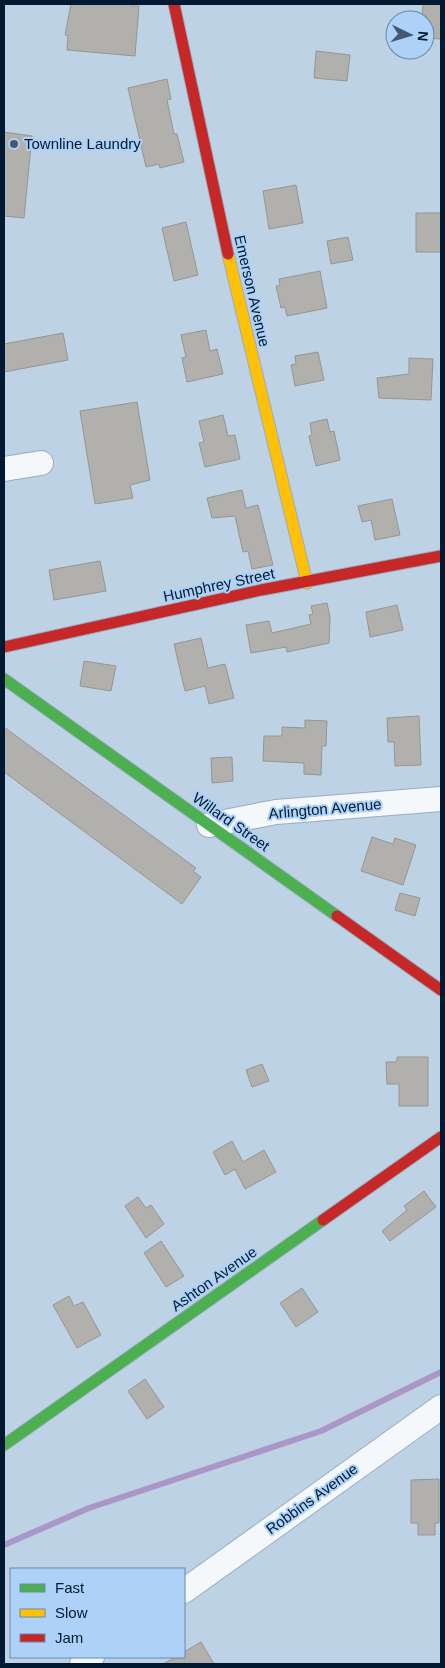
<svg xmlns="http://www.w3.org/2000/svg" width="445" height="1668" font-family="Helvetica,sans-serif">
<rect width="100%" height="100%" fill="#bed2e6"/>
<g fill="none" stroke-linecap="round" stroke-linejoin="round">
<path stroke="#aa97ca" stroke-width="6" d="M4,1545L89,1508L321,1431L441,1372"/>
</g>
<path fill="#b2b0ac" stroke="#969590" d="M71,4H132V6H139L135,56L67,50L68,36L65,35Z
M423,4H441V39L425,38V20H422Z
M316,51L350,55L347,81L314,78Z
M167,79L171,99L167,100L174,134H177L184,162L160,168L159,164L146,167L128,88Z
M4,132L32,136L24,218L4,216Z
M296,185L303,223L269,229L263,191Z
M416,213H441V252H416Z
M186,222L198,275L174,281L162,228Z
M348,237L353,260L331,264L327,241Z
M320,271L327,308L287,316L285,307L281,308L276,286L280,285L279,279Z
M206,330L210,351L217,349L223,374L187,382L182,358L186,357L181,335Z
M63,333L68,360L4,372V344Z
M318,352L324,380L295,386L291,365L296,364L295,356Z
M409,358L433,359L431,400L379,398L377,378L409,374Z
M137,402L150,480L130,485L133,498L95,504L80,411Z
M223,415L228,436L235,435L240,459L205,467L199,443L204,442L199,421Z
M327,419L330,432L334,431L340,460L316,466L309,436L312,435L310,423Z
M242,490L246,508L258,505L273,565L252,569L248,551L243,552L235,516L212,518L207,498Z
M392,499L400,535L375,540L371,520L362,522L358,506Z
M100,561L106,591L54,600L49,570Z
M327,603L330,618L329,643L287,652L286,647L251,653L246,625L269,621L272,633L311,624L309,615L313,614L311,606Z
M397,605L403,630L370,637L366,612Z
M201,638L208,668L225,664L234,698L209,704L205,686L185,691L174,644Z
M84,661L116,666L111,691L80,686Z
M419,716L421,765L395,766L394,742H388L387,718Z
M305,720L327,721L326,746H322L321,775L304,774V763L263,761L264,736H282V727L305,728Z
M4,727L196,868L193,871L201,877L182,904L4,772Z
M232,757L233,781L212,783L211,758Z
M372,837L393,844L395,838L416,845L403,885L361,871Z
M400,893L420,898L415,916L395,910Z
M397,1057H428V1106H399V1084H387L386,1062H397Z
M262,1064L269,1081L252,1087L246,1070Z
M232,1141L243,1162L264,1150L276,1172L245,1189L235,1169L225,1175L213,1152Z
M424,1191L436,1207L390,1241L382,1231L407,1210L404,1206Z
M138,1197L146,1208L151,1205L164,1224L146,1238L125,1206Z
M161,1241L184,1276L166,1287L144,1253Z
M302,1288L318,1312L296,1327L280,1303Z
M69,1296L74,1306L83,1302L101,1335L77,1348L53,1305Z
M145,1379L164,1407L147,1419L128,1391Z
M439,1479V1523H435V1535H418V1523H411V1480Z
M201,1642L214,1664H163L176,1657H184V1652Z"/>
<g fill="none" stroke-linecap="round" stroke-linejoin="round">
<defs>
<path id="street" d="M4,469L41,463
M209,825L276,812L441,799
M184,1591L441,1407
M82,1664L92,1657"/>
<path id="fast" d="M4,679L337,916
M4,1445L323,1220"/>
<path id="slow" d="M228,254L307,583"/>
<path id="jam" d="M174,4L228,254
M4,647L261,590L441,556
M337,916L441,990
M323,1220L441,1137"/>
</defs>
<use href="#street" stroke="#97acc0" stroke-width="26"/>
<use href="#fast" stroke="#97acc0" stroke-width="13"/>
<use href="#slow" stroke="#97acc0" stroke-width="13"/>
<use href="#jam" stroke="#97acc0" stroke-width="13"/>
<use href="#street" stroke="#f5f8fb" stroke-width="24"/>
<use href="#fast" stroke="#4caf50" stroke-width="11"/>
<use href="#slow" stroke="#ffc107" stroke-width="11"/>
<use href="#jam" stroke="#c62828" stroke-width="11"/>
</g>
<circle fill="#445a70" stroke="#add1f7" stroke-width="2" cx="14" cy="144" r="5"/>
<g text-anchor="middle" stroke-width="4" stroke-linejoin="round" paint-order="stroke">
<g font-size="15" fill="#021a31" stroke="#add1f7" text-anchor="start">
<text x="24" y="149">Townline Laundry</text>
</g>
<g font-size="15" fill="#021a31" stroke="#add1f7">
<text transform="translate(252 291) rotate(77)" y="5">Emerson Avenue</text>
<text transform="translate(219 585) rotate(-12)" y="5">Humphrey Street</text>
<text transform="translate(325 809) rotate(-5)" y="5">Arlington Avenue</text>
<text transform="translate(231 822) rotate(35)" y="5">Willard Street</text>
<text transform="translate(214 1279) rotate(-35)" y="5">Ashton Avenue</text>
<text transform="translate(312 1499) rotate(-36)" y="5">Robbins Avenue</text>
</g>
</g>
<rect width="445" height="1668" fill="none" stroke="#021a31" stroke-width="10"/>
<rect x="10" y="1568" width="175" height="90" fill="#add1f7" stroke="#6988a8"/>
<rect x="20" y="1584" width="25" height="8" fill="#4caf50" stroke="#6988a8"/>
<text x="55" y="1593" font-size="15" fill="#021a31">Fast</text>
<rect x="20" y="1609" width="25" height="8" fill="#ffc107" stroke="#6988a8"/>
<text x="55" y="1618" font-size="15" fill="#021a31">Slow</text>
<rect x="20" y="1634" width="25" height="8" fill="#c62828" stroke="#6988a8"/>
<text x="55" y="1643" font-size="15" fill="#021a31">Jam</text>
<g transform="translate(410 35) rotate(95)"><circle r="24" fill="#add1f7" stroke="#6988a8"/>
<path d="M0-4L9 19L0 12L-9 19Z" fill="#445a70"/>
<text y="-8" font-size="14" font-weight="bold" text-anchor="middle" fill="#021a31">N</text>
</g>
</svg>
